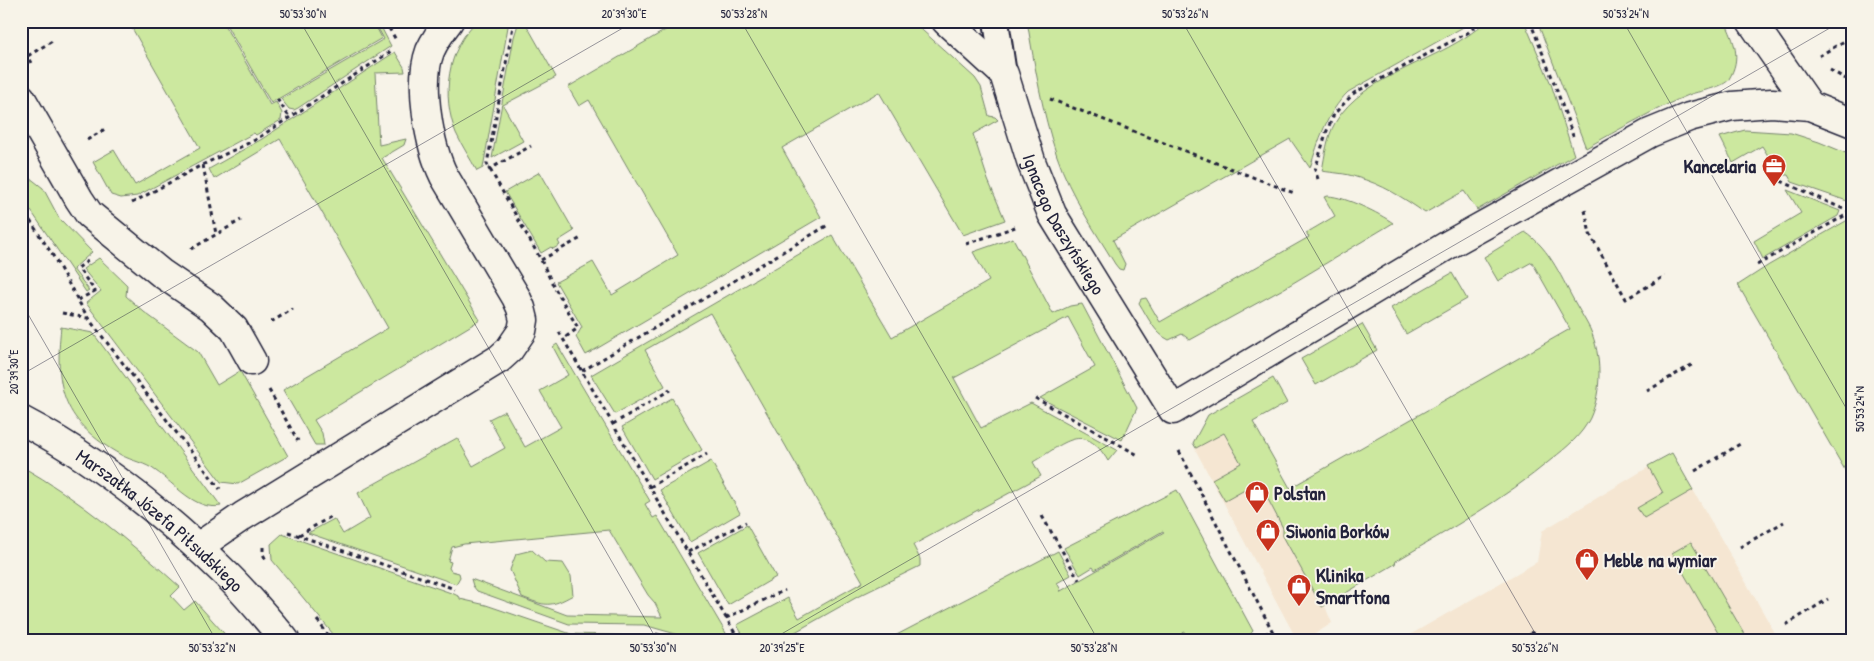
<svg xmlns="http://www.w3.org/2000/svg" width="1874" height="661" font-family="'Patrick Hand',sans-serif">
<rect width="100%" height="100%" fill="#f7f3e8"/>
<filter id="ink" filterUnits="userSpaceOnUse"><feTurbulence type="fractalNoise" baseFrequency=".02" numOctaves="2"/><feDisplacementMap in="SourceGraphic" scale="10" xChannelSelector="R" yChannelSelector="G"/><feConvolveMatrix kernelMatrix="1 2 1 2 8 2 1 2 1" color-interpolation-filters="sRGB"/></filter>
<g filter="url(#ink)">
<path fill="#f5e6d2" d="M1226,419L1314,580L1332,623L1306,640H1297L1195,449Z
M1672,453L1779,640H1401L1537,562L1542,531Z"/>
<path fill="#cce89f" stroke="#77856d" d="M128,21H222L270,105L276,102L282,113L281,120L256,135L254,133L137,196L121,198L111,195L93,162L114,150L135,185L200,148Z
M224,21H373L382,38L271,103Z
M374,21H378L391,46L298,108L294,110L289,109L281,99L384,39Z
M477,21H509L483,168L477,171C470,158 462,146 456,133C441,96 447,49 477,21Z
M519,21H530L526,24L556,77L503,105L523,141L492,158L514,37Z
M681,21H912L975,78L981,87L989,116L995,117L998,120L973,134L988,180L1005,220L963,235L879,92L782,148L821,217L586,355L576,337L582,327L556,282L593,262L612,295L678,255L589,100L579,106L568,87Z
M1027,21H1474L1348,92C1326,114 1319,140 1310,168L1290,139L1113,240L1125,264L1123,270L1119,269L1115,264C1094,229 1070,195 1057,156C1042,112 1035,67 1027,21Z
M1486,21H1524L1551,84L1574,155L1477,210L1464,191L1425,213C1404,198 1382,184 1356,177C1345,173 1333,173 1322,171C1325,155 1327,137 1335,123C1364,72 1444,62 1486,21Z
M1537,21H1725C1734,42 1742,57 1729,79C1725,87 1700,91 1691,94C1654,109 1620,129 1586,148Z
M395,52L404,67L405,72L375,73L379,145L406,139L404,145L382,158L480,320L314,420L322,433L324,445H315L283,390L388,328L280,139L214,179L209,169L262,139Z
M1745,130L1791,133L1819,142L1853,156V203L1792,182L1788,175H1780L1762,146L1733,163L1720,137Z
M21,167L25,174L43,188L59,218L92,252L73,269L89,290L86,292L21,196Z
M540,172L574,231L558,241L560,245L553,249L551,247L541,253L505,192Z
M1787,190L1840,211L1838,216L1763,259L1754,241L1801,213Z
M1328,196C1346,197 1379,213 1393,223L1283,289L1190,340L1182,334L1169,340C1154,333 1148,317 1139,303L1141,299L1146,298L1160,322L1309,237L1306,233L1335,216L1324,197Z
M1853,217V484L1738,285L1769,265Z
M1525,232C1551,249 1562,280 1577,306C1581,313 1586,321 1590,329C1602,356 1602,391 1590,418C1582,435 1566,448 1552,459C1503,500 1450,529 1396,561L1395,564L1322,607L1283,536V528L1259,482L1225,501L1212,479L1241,463L1224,433L1196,448L1193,443L1208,415L1273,378L1287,403L1253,422L1290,488L1570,329L1532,262L1498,281L1484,257Z
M832,235L892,337L989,281L973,252L1013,238L1053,314L1070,306L1082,304L1137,408L1122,440L1040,398L1095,367L1068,317L954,378L981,428L1031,403L1117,450L1108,461C1084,420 1064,444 1033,462L1041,476L913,545L920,559V566L859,596L781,640H746L737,625L788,598L799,618L863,582L710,313L645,350L665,386L615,414L591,375Z
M99,258L127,285L126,296L144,312L198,352L217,385L240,371L288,456L238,484L221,482L86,303L101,291L83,269Z
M1452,273L1467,299L1406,334L1391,308Z
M1362,324L1377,350L1316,385L1301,359Z
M61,327L93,333L221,506C195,511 175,484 156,471C146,463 132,461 121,455C64,423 54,389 61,327Z
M557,344L650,501L645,504L653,518L657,516L730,640H697L644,625L569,624L477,591L473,586L471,579L567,615L662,617L655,603L648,595L609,530L464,544L452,547L448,561L451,562L449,568L451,571L459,573L460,577L456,584L308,533L334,519L343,534L370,518L358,493L457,438L473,466L505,448L489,419L505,411L525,447L561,427L540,391L568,375L553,347Z
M672,398L702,450L652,479L622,427Z
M1672,453L1693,490L1644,518L1637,508L1663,493L1648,466Z
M711,461L740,513L690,542L660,490Z
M21,466C79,499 130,542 180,587L171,596L184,610L195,601L230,640H21Z
M1177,490L1253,631L1245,640H1173L1185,632L1171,640H887L1058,551L1071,575L1057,583L1061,590L1059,592L1164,532L1163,531L1095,570L1093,567L1080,575L1064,548Z
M747,525L776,577L728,605L698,553Z
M282,534L454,594L460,597V599L486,605L571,634L641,636L644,640H338L272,560L271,544Z
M1691,542L1748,640H1722L1672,553Z
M532,550L545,562L563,563L571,576L573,595C550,608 545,606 522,597L510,570L516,554Z"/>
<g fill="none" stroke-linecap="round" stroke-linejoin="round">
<defs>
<path id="lane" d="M996,21L1004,74"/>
<g id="street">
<path id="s1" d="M946,21L1004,74L1032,164L1052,214L1173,410L1448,245L1650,133L1689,117L1732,106L1772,103L1810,106L1853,123"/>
<path d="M1751,21L1810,106"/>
<path d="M21,98L79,199L89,214L106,228L161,273L211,307L234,329L252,361"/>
<path id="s2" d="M21,420C98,460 168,517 229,577C249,597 267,619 285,640"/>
<path d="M198,547L243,516L499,359L509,350L522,331L524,320L521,308L516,297L444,176C429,146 418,83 430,51C435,40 442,30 449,21"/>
</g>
</defs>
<use href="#lane" stroke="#22223b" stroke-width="28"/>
<use href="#street" stroke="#22223b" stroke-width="31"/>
<path stroke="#22223b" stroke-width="3" stroke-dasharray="4 4" stroke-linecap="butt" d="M385,21L396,40
M514,21L487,164L541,260L553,285L578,328L563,339
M1530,21L1555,85L1573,136
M21,46L31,63
M1819,56L1853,36
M21,60L54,40
M1830,70L1846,79
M277,99L290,118
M1050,99L1294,193
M87,140L105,129
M203,165L216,234
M488,170L531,146
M1318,179L1315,170L1326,133L1334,114L1354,93L1469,32L1480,21
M1781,181L1850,212
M132,203L200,166L255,140L393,50
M21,207L52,254L88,318L220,489
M1585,210L1590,234L1626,299L1665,276
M966,244L1018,226
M191,249L241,220
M541,260L583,237
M1757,265L1853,211
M78,300L95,291L78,268L89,260
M62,313L87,318
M271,322L293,309
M559,332L739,640
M582,371L828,225
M269,390L298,441
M1647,391L1695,363
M1035,398L1138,455
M613,424L670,390
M1179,451L1277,640
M1695,471L1740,444
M650,487L707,454
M1042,516L1079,580
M288,532L455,589
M299,535L332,516
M263,547V554L266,560
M1740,547L1784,522
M688,552L746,522
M726,618L785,590
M317,620L332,640
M1786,625L1828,599
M1530,632L1547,640
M656,634L677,640
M803,638L805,640
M1259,640L1272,629"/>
<use href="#lane" stroke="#f7f3e8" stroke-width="24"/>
<use href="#street" stroke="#f7f3e8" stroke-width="28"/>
</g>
</g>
<path fill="none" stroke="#22223b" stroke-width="1" stroke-opacity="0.45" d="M300,21L657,640M741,21L1098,640M1182,21L1539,640M1623,21L1853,420M21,302L216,640M21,375L635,21M771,640L1842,21"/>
<defs>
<symbol id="office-pin" viewBox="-11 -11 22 30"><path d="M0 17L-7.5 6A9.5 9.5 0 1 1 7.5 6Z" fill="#c8321e" stroke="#f7f3e8"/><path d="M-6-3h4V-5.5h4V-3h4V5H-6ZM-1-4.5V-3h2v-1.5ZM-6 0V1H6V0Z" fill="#fff"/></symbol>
<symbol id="shop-pin" viewBox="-11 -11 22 30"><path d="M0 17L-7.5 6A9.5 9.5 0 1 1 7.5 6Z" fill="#c8321e" stroke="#f7f3e8"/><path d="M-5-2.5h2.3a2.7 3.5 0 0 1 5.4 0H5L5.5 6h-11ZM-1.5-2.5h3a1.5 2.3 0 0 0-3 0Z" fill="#fff"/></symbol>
</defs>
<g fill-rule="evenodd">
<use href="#office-pin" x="1760" y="152" width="28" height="38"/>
<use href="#shop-pin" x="1243" y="479" width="28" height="38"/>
<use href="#shop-pin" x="1254" y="517" width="28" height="38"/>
<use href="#shop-pin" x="1573" y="546" width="28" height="38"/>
<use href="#shop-pin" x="1285" y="572" width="28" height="38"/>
</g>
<g text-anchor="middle" stroke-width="4" stroke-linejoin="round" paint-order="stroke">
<g font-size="19" font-weight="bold" fill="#22223b" stroke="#f7f3e8" text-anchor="start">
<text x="1756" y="173" text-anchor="end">Kancelaria</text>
<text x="1274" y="500">Polstan</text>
<text x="1286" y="538">Siwonia Borków</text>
<text x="1604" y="567">Meble na wymiar</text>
<text x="1316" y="582">Klinika<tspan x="1316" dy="22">Smartfona</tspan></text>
</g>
<g font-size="19" fill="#22223b" stroke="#f7f3e8">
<text dy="7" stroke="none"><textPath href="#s1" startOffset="241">Ignacego Daszyńskiego</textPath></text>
<text dy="7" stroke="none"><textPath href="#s2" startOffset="172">Marszałka Józefa Piłsudskiego</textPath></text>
</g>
</g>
<rect width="1874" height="661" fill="none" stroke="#f7f3e8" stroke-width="55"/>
<rect x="28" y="28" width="1818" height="606" fill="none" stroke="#22223b" stroke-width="2"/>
<g font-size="12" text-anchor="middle" fill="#22223b">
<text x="303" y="18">50°53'30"N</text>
<text x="624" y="18">20°39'30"E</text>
<text x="744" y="18">50°53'28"N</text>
<text x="1185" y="18">50°53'26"N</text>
<text x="1626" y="18">50°53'24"N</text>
<text transform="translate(14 372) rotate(-90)" y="4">20°39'30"E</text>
<text transform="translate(1860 409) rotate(-90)" y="4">50°53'24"N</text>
<text x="212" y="652">50°53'32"N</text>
<text x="653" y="652">50°53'30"N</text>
<text x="782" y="652">20°39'25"E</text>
<text x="1094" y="652">50°53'28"N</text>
<text x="1535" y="652">50°53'26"N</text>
</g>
</svg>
